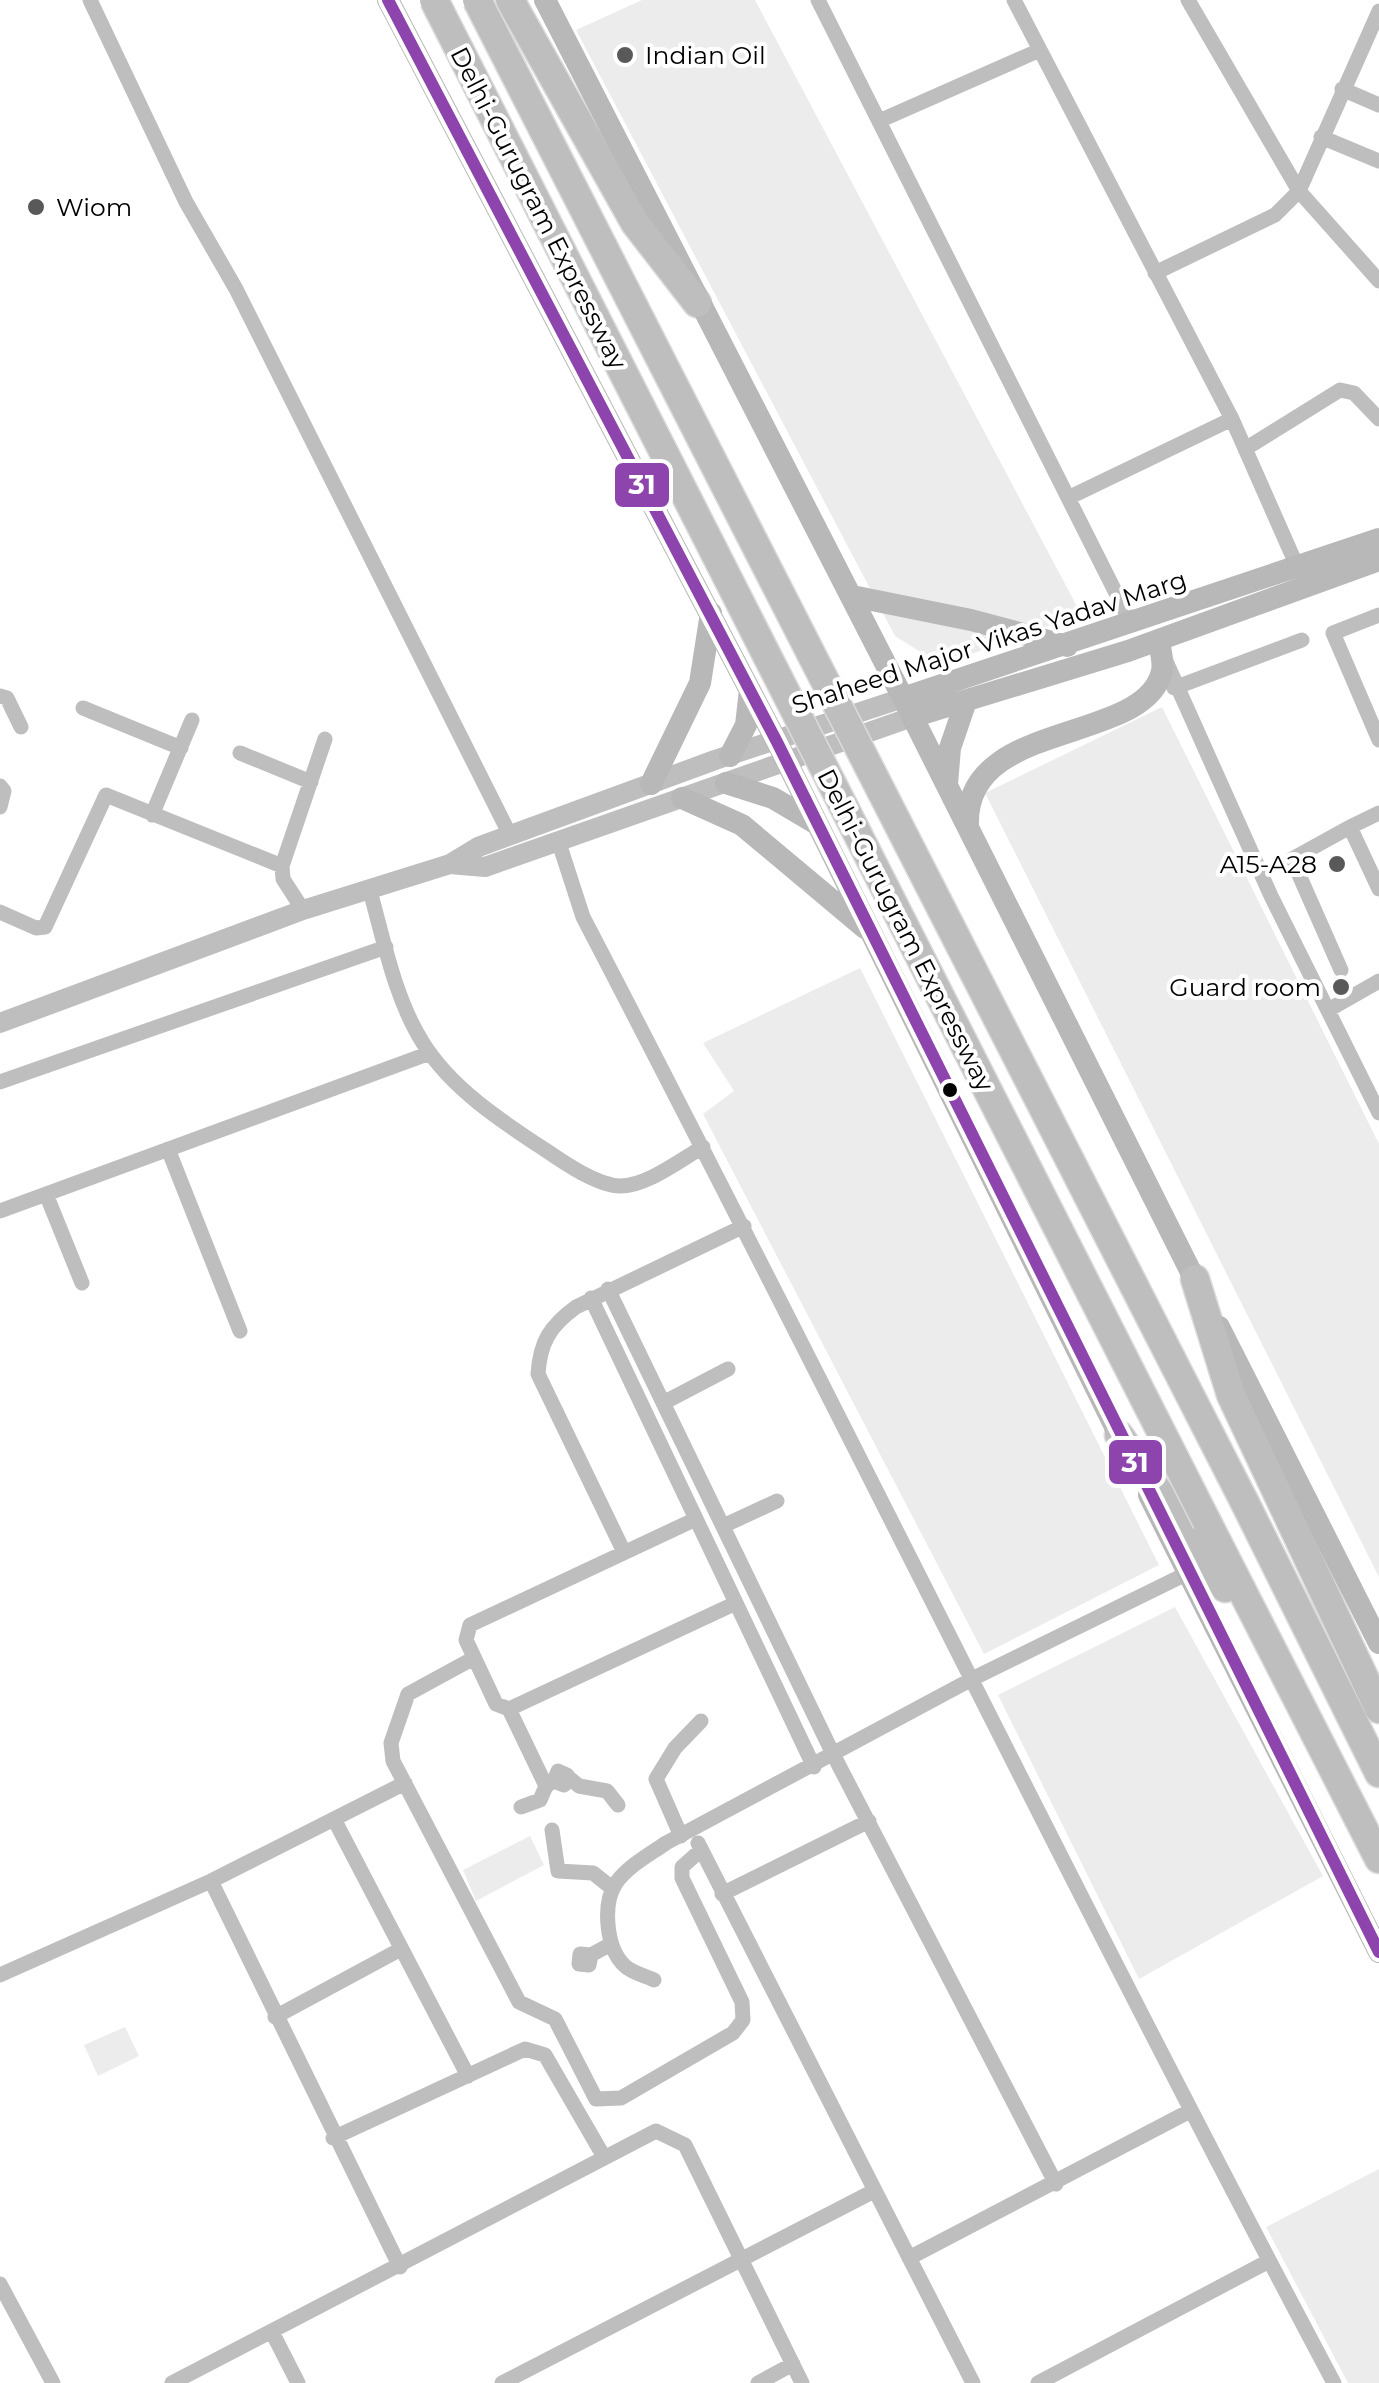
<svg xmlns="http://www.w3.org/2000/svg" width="1379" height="2383" font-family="Montserrat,sans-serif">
<rect width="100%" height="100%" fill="#fff"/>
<path fill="#ececec" d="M642,0H755L1081,614L941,665L895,636L576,30Z
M1162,707L1379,1144V1577L985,793Z
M860,968L1159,1565L984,1654L703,1114L734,1091L703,1043Z
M1175,1607L1323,1876L1139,1979L998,1695Z
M530,1836L544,1865L476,1901L463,1870Z
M125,2027L139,2056L98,2076L84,2045Z
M1379,2169V2383H1348L1266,2227Z"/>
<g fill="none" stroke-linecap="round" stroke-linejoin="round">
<defs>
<path id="motorway" d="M510,0L635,223L697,303
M1195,1279L1231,1395L1379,1709
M1119,1435L1225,1588
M1244,1501L1379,1773
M1207,1522L1379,1859"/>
</defs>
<use href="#motorway" stroke="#dbdbdb" stroke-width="31"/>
<path stroke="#bebebe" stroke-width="15" d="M90,0L186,202L236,289L510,835
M818,0L1132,625
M1014,0L1232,419L1300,573
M1188,0L1299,191L1379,281
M1342,89L1379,105
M879,121L1040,50
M1321,137L1379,161
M1155,273L1275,215L1299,191L1379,11
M1245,449L1340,390L1354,393L1379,419
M1070,497L1232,419
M1379,615L1333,633L1379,740
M1165,659L1271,896L1379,1113
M1174,688L1302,640
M0,696L7,698L21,727
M83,708L181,748
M240,753L311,782
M0,786L4,791L0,807
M1379,813L1350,827L1379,889
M152,815L192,720
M558,840L583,917C837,1404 1076,1898 1334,2383
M370,891C384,941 395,999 423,1043C451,1088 501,1121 544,1149C563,1162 596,1185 620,1186C647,1186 680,1160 703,1147
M303,910L283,879L282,866L325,739
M0,912L36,928L45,927L106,795L282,866
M1341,970L1292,859L1350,827
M1330,1009L1379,981
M0,1082L386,947
M168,1149L240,1331
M46,1194L82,1283
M0,1211L430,1053
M608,1289L834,1756L1056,2184
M591,1298L814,1767
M663,1403L728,1369
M696,1519L470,1625L466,1640L496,1704L509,1709L736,1603
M723,1526L777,1501
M623,1550L538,1374C540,1342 550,1326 576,1307L744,1226
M474,1658L408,1694L391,1743L393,1761L519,2002L555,2019L596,2099L621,2098L733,2033L743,2020L742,2002L682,1878V1867L701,1850
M509,1709L546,1786L540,1800L521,1807
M568,1777L579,1786L607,1791L618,1805
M546,1786L554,1781L558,1771L567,1775L564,1785L554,1781
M335,1821L468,2076
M552,1830L558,1871L593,1873L612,1888
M681,1836L656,1779L675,1748L701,1721
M698,1843L973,2383
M211,1881L400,2267
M722,1894L869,1821
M591,1955L589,1965L579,1964L580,1954L591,1955L611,1944
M0,1975L211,1881L405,1783
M654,1980C644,1975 632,1973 625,1966C606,1949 602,1904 616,1883C628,1866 649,1855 666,1843L974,1678L1188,1573
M275,2017L401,1949
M333,2138L525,2049L545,2055L604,2157
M909,2258L1188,2112
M0,2284L53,2383
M273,2334L298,2383
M172,2383L656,2131L685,2145L802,2383
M502,2383L874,2191
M758,2383L793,2364
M1038,2383L1269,2261"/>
<path stroke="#bebebe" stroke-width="20" d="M450,864L485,867L912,717
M0,1023L303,910L450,864L478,847L715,760L903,698"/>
<path stroke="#b8b8b8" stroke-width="22" d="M388,0L777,742L1126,1449
M545,0L903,698L1202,1294
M852,596L971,620L1067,646
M903,698L1379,539
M912,717L1128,651L1379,560
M730,756L746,725L750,690
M726,783L773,798L817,824
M651,784L700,683L711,613
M947,784L950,748L966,701
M682,798L742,825L865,928
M968,824C965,718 1146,745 1162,671C1164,662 1160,650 1159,640
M1219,1327L1379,1643
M1149,1495L1379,1952"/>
<use href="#motorway" stroke="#bebebe" stroke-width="28"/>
<defs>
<path id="motorway-bridge" d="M434,0L1207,1522
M477,0L1244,1501"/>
</defs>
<use href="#motorway-bridge" stroke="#dbdbdb" stroke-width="31" stroke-linecap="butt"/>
<use href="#motorway-bridge" stroke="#bebebe" stroke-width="28"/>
<defs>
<path id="bus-1" d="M388,0L777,742L1379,1952"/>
</defs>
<use href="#bus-1" stroke="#fff" stroke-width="20"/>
<use href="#bus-1" stroke="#8e44ad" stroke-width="12"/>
</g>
<g fill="#595959" stroke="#fff" stroke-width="4">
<circle cx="625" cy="55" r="10"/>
<circle cx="36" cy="207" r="10"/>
<circle cx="1337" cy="864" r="10"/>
<circle cx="1341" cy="987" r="10"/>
</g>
<circle fill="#000" stroke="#fff" stroke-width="4" cx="950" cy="1090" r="9"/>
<g text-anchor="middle" stroke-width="8" stroke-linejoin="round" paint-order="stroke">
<g font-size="25" fill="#000" stroke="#fff" text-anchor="start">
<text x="645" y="64">Indian Oil</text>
<text x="56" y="216">Wiom</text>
<text x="1317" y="873" text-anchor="end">A15-A28</text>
<text x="1321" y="996" text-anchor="end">Guard room</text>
</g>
<g font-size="25" fill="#000" stroke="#fff">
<text transform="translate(539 208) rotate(63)" y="9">Delhi-Gurugram Expressway</text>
<text transform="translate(989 642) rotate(-18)" y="9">Shaheed Major Vikas Yadav Marg</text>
<text transform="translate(906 930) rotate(63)" y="9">Delhi-Gurugram Expressway</text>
</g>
</g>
<g stroke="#fff" stroke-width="4">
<rect x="613" y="461" width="58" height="48" rx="10" fill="#8e44ad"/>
<rect x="1107" y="1438" width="57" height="48" rx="10" fill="#8e44ad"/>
</g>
<g font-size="28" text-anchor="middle" font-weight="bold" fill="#fff">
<text x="642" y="494">31</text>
<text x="1135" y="1472">31</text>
</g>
</svg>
